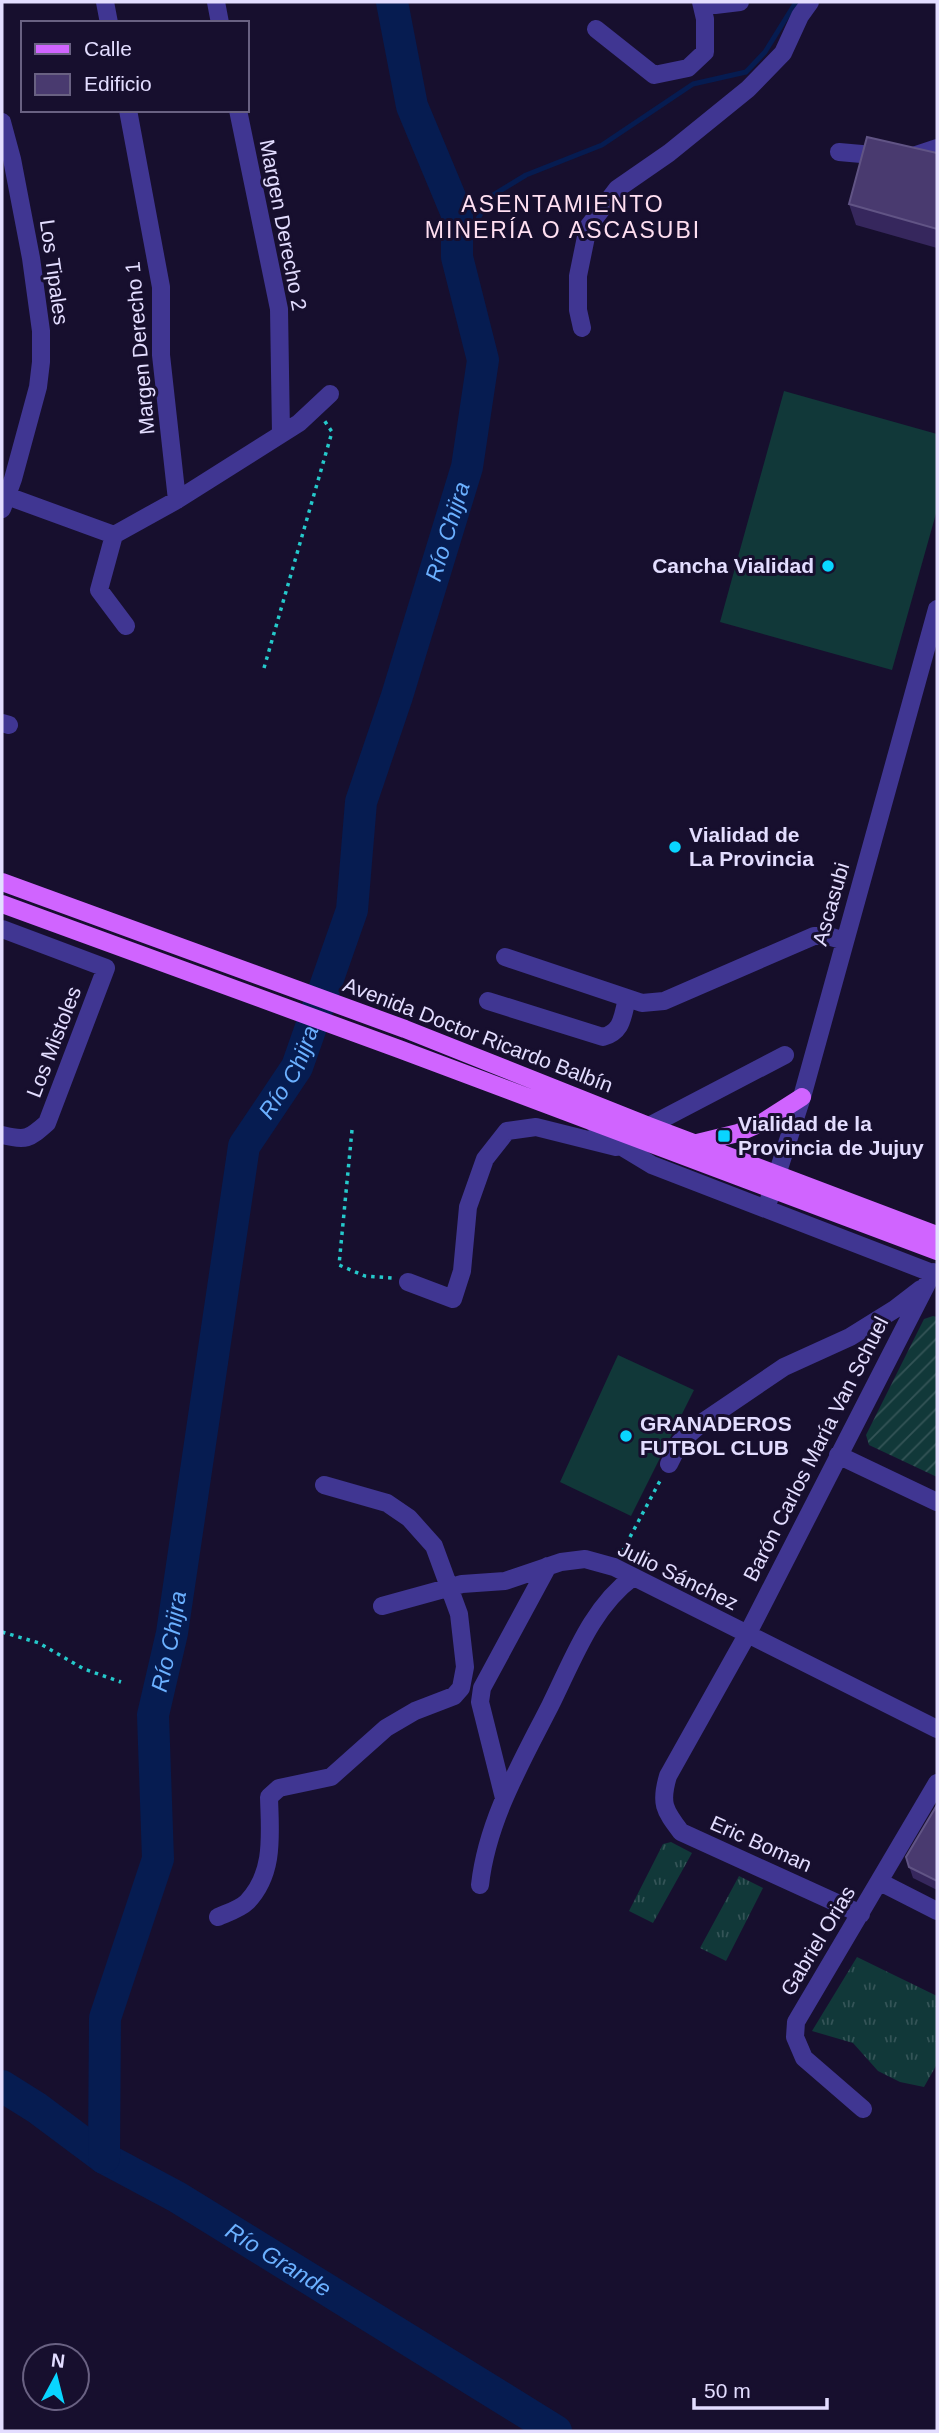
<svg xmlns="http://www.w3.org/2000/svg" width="939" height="2433" font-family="Helvetica,sans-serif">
<defs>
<pattern id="grass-tufts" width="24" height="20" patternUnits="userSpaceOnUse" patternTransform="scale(1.75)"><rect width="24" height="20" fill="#113839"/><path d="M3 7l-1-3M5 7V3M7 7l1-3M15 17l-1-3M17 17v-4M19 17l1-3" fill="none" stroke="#345457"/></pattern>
<pattern id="garden-furrows" width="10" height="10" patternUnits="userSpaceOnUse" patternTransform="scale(1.75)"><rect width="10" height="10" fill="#113839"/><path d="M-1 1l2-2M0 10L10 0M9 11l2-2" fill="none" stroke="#345457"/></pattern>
</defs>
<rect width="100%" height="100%" fill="#170f2e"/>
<path fill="url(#grass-tufts)" d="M671,1842L692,1853L653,1923L629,1911L663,1844Z
M739,1876L763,1888L726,1961L700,1948Z
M857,1957L937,1996V2064L924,2087L900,2082L878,2071L853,2043L812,2031Z"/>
<path fill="url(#garden-furrows)" d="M933,1316L937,1317V1477L869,1445L866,1435L924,1319Z"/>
<path fill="#113839" d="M784,391L937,434V510L892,670L720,622Z
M618,1355L694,1390L631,1516L560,1482Z"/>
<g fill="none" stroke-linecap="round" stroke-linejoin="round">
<path stroke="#061c51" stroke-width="5" d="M457,257L490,197L526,175L602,145L693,84L746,72L765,52L796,2"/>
<g stroke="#061c51" stroke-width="32">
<path id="s1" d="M2,2086L37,2108L104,2158L177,2197L556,2431"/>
<path id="s2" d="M104,2158L105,2018L158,1859L153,1715L172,1633L244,1146L297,1067L352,910L361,802L397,696L467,467L483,360L457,257V214L412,106L392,2"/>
</g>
<path stroke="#25c9cb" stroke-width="3.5" stroke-dasharray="3.5 5" stroke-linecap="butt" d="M264,668L332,432L324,420
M352,1130L339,1265L365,1276L393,1278
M622,1552L661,1479
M2,1632L39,1643L84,1669L121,1682"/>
<path stroke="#403692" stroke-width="18" d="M105,2L109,23
M216,2L220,23
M704,2L715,5L740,2
M596,29L654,75L688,68L705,52V19L701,2
M128,110L161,287V355L177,500
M238,110L279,309L281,434
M2,122L12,159L31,258L41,331V362L38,387L13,479L2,509
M839,152L907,158L937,148
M582,328L578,310V276L588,227L617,189L669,153L748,89L783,53L800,16L810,2
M7,496L114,535
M126,626L99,590L114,535L177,500L299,423L330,394
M2,723L9,725
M2,929L106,968L47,1123C29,1139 26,1141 2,1135
M505,957L642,1003L664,1001L814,936H828L845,941
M488,1001L603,1037C623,1031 622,1017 627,999
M593,1122L609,1139L652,1165L937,1275
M649,1126L785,1055
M766,1209L802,1097L937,609
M408,1282L453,1299L462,1271L468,1207L485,1159L507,1131L536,1127L616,1147
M838,1455L937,1502
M669,1464L680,1442L703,1422L784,1367L850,1337L895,1309L921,1289
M382,1606L462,1584L505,1581L561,1562L585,1559L614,1567L937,1729
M504,1798L480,1702L482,1688L548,1566
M880,1882L937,1911
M480,1885C487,1821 521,1763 550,1706C573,1660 591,1608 633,1577
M861,1914L681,1832C664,1810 660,1803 668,1776L747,1635L933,1272
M218,1917C227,1913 240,1909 247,1902C275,1873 270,1834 269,1797L279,1788L331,1777L386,1728L415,1711L454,1696L461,1688L465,1667L459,1614L434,1546L409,1518L387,1503L324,1485
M863,2109L804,2058L795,2037L796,2022L937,1783"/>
<path stroke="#d064ff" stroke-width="18" d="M2,882L405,1029L649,1126L937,1235
M2,904L399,1049L937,1251
M697,1143L738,1133L763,1122L802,1097"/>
</g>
<path fill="#36275d" d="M937,153V248L856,225L849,204Z
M937,1805V1890L913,1878L906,1857Z"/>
<path fill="#493a6f" stroke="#615485" stroke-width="2" d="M867,137L937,153V229L849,204Z
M937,1805V1881L909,1867L906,1857Z"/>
<g fill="#09d5ff" stroke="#170f2e" stroke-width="2.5">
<circle cx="828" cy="566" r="7"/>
<circle cx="675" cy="847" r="7"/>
<rect x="717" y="1129" width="14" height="14" rx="3.5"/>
<circle cx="626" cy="1436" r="7"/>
</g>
<g text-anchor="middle" stroke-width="6" stroke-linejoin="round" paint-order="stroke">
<g font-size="21" fill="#e3ddff" stroke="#170f2e">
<text transform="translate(283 225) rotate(79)" y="7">Margen Derecho 2</text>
<text transform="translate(54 272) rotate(82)" y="7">Los Tipales</text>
<text transform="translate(140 348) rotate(-95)" y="7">Margen Derecho 1</text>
<text transform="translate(831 904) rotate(-74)" y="7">Ascasubi</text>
<text transform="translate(478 1035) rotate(21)" y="7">Avenida Doctor Ricardo Balbín</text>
<text transform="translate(54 1042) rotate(-69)" y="7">Los Mistoles</text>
<text transform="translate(816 1449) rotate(-63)" y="7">Barón Carlos María Van Schuel</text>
<text transform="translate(678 1576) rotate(26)" y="7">Julio Sánchez</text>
<text transform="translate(761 1844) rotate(24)" y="7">Eric Boman</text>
<text transform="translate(818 1941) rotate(-59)" y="7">Gabriel Orias</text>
</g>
<g font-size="21" font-weight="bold" fill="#e3ddff" stroke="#170f2e" text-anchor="start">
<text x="814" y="573" text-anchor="end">Cancha Vialidad</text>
<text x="689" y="842">Vialidad de<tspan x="689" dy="24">La Provincia</tspan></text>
<text x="738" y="1131">Vialidad de la<tspan x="738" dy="24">Provincia de Jujuy</tspan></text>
<text x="640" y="1431">GRANADEROS<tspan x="640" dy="24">FUTBOL CLUB</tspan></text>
</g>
<g font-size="23" letter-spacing="2" fill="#ffdff1" stroke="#170f2e">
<text x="563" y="212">ASENTAMIENTO<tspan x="563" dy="26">MINERÍA O ASCASUBI</tspan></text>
</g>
<g font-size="23" font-style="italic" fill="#6bb0ff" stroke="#170f2e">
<text dy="8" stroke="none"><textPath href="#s2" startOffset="1682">Río Chijra</textPath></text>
<text dy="8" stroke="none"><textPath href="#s2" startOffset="1115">Río Chijra</textPath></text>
<text dy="8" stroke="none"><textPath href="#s2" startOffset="527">Río Chijra</textPath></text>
<text dy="8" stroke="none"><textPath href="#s1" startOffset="327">Río Grande</textPath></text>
</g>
</g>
<rect width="939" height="2433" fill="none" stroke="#e3ddff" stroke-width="7"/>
<rect x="21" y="21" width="228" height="91" fill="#170f2e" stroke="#696182" stroke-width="2"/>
<rect x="35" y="44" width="35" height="10" fill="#d064ff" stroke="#696182" stroke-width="2"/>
<text x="84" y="56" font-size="21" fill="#e3ddff">Calle</text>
<rect x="35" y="74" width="35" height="21" fill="#493a6f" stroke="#696182" stroke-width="2"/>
<text x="84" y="91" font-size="21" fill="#e3ddff">Edificio</text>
<g transform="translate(56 2377) rotate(7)"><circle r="33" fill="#170f2e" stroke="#696182" stroke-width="2"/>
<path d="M0-5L12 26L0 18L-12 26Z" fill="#09d5ff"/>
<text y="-10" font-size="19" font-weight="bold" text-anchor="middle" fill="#e3ddff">N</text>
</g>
<path d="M694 2398v10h133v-10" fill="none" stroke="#e3ddff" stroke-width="3.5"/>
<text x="704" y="2398" font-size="21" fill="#e3ddff" stroke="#170f2e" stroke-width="5" paint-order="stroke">50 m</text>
</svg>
